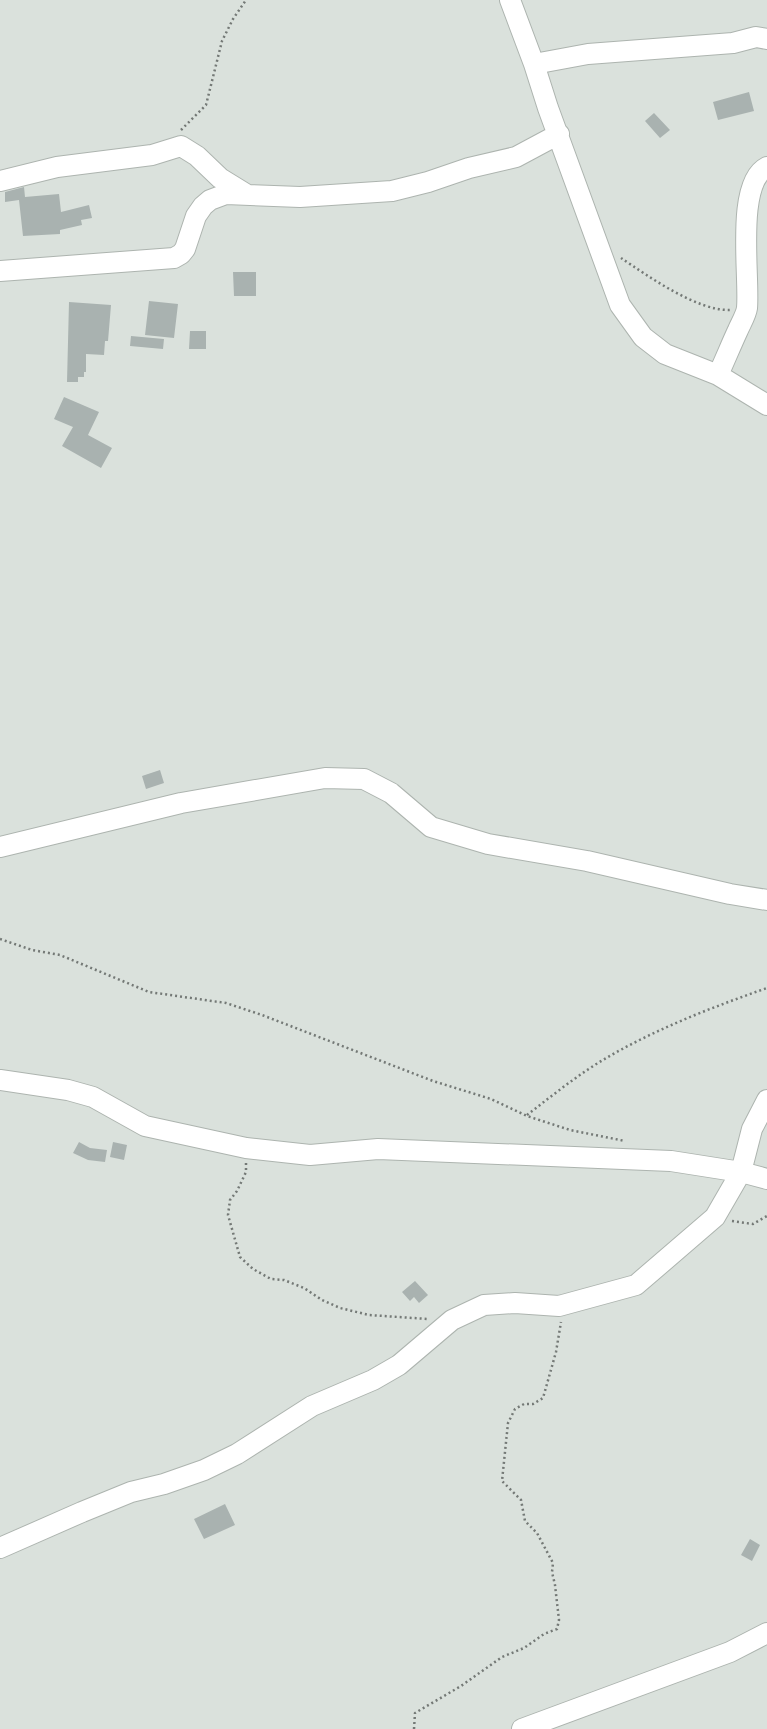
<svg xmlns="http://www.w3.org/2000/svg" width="767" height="1729" font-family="Barlow,sans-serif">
<rect width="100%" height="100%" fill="#dae1dc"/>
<path fill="#a9b2b0" d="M749,92L754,111L718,120L713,102Z
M654,113L670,130L660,138L645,121Z
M24,187L25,197L59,194L61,212L89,205L92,218L81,220L82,225L60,230V234L23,236L19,200L5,202V192Z
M233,272H256V296H234Z
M149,301L178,304L174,338L145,335Z
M69,302L111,305L108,341H105L104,355L86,354V372H84V377H78V382H67Z
M190,331H206V349H189Z
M131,336L164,339L163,349L130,346Z
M64,397L99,412L88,435L112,448L101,468L62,446L73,427L54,419Z
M160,770L164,783L146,789L142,776Z
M79,1142L90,1148L107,1150L105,1162L88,1160L73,1153Z
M113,1142L127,1145L124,1160L110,1157Z
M415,1281L428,1295L419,1303L414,1297L410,1301L402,1292Z
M225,1504L235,1525L204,1539L194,1519Z
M750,1539L760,1545L752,1561L741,1555Z"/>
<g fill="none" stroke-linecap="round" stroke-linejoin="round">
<defs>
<path id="minor" d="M510,0L534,64L548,108L620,305L643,337L665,354L718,375L767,405
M534,64L588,54L733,43L756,37L767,39
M0,181L57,167L152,155L181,146L197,156L220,178L246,194
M0,271L174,258L181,254L185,249L196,216L203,206L210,200L226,194L300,197L392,191L428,182L469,168L516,157L559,134
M718,375C725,360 731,345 738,330C741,323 746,315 747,308C750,277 735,183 767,167
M0,847L181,803L325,778L364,779L391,793L431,827L488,844L587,861L730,894L767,900
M0,1080L68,1090L93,1097L145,1126L246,1148L310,1155L378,1149L671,1161L741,1172L767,1179
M0,1548L82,1512L131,1492L164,1484L204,1470L237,1454L312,1406L373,1380L399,1365L452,1320L484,1305L515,1303L559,1306L636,1285L715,1217L741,1172L752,1129L767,1100
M522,1729L730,1652L767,1633"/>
</defs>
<use href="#minor" stroke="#adb4af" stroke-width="22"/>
<path stroke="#747976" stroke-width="2.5" stroke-dasharray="2 3" stroke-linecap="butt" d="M181,130L206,105L222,41L233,19L246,0
M621,258C648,276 697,311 730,310
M0,939L32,950L60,955L149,992L226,1003L262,1015L433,1081L491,1099L527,1116L570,1130L625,1141
M527,1115C553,1095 580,1073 608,1057C658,1028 713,1007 767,988
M246,1163V1172L237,1191L230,1200L228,1215L240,1257L253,1269L271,1279L284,1280L304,1288L322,1300L340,1308L369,1315L428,1319
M732,1221L753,1224L767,1216
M414,1729L415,1713L461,1686L502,1657L524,1648L544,1634L557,1629L559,1620L555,1585L552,1572L553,1563L537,1533L525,1521L521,1500L502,1481L508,1423L515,1409L524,1404H533L543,1398L556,1352L561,1322"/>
<use href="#minor" stroke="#fff" stroke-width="20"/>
</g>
</svg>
